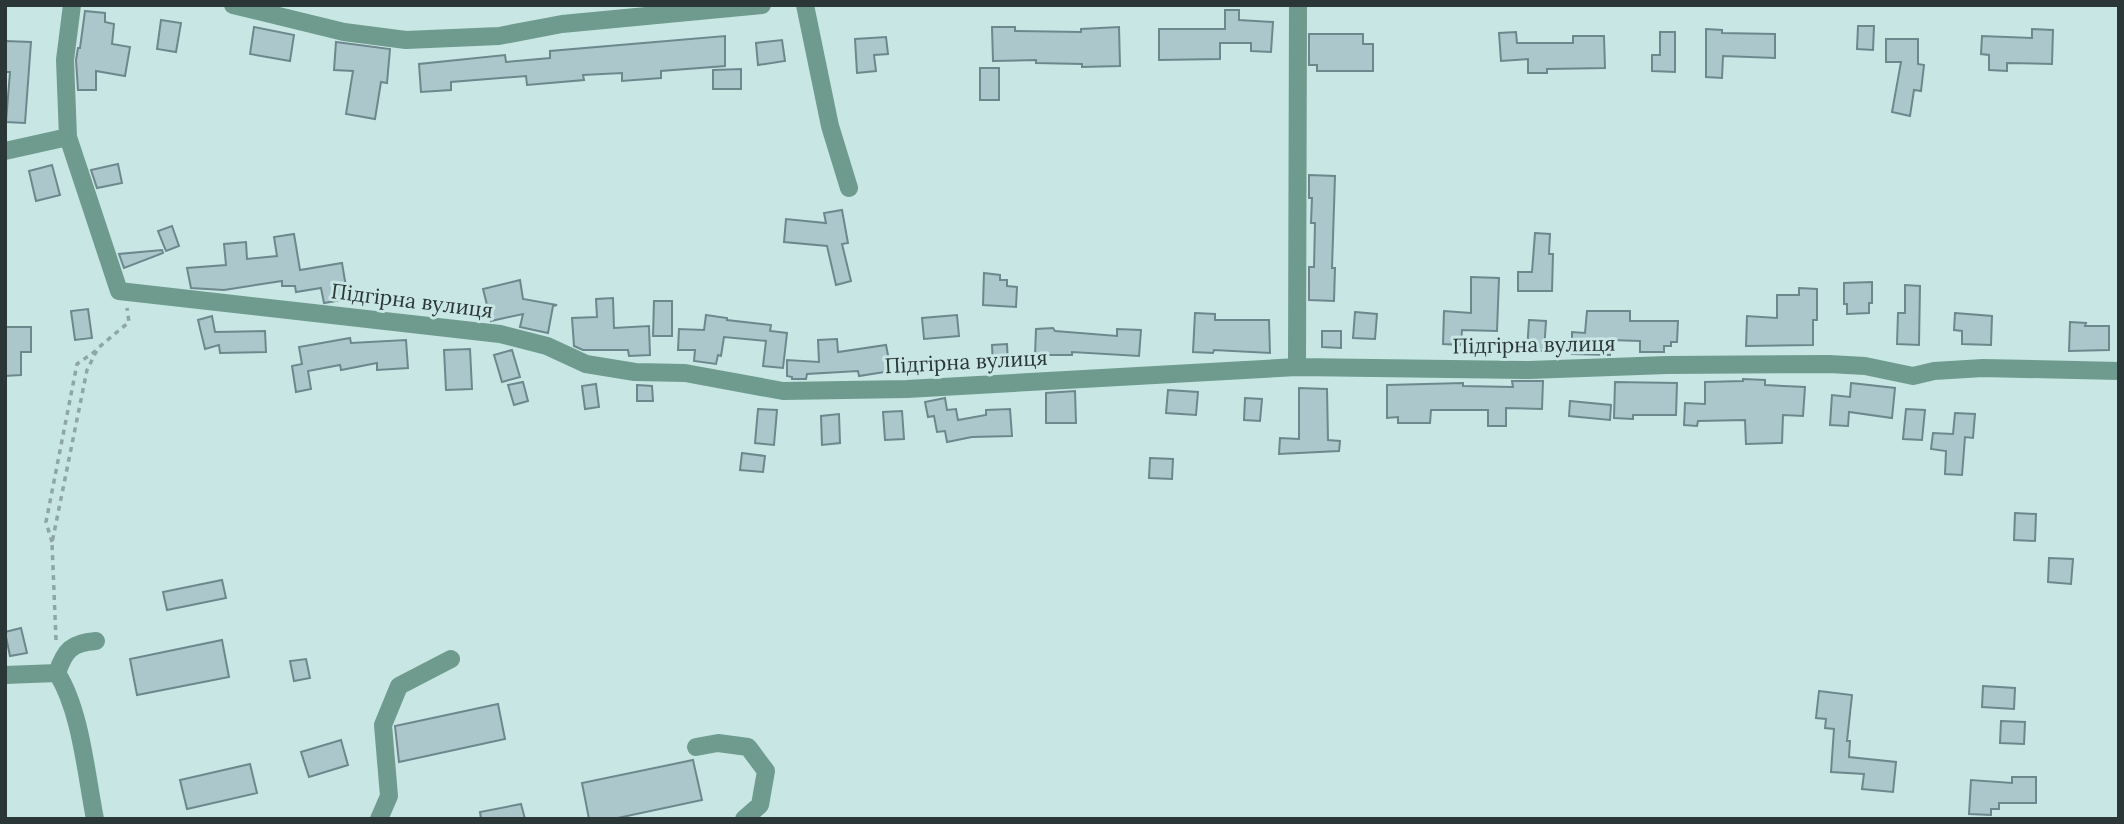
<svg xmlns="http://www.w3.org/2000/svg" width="2124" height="824" font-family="Lora,serif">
<rect width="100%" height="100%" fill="#c8e6e4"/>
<path fill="#abc7cc" stroke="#6d888d" stroke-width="2" d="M1225,10H1239V20L1273,22L1271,52L1251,51V43H1220V59L1159,60V29H1225Z
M85,11L105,13V22L114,24L112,44L130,47L125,76L96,71V90H78L76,60L78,48H80Z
M161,20L181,23L176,52L157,49Z
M1858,26H1874L1873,50L1857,49Z
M254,27L294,35L290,61L250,54Z
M992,27H1015V31L1081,32V29L1119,27L1120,66L1082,67V64L1036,63V60L993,61Z
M1706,29L1722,30V33L1775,34V58L1723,56L1722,78L1706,77Z
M2032,29L2053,30L2052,64L2007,63V71L1989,70V55L1981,54L1982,36L2032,38Z
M1516,32L1517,43H1573V36H1604L1605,68L1547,69V73H1528V59L1501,61L1499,33Z
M1660,32H1675V72L1652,71V55H1660Z
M1309,34H1363V44H1373V71H1317V65H1309Z
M725,36V66L661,71V78L622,81V73L583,75L584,80L527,85L526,76L451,82V90L421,92L419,64L505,55L506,62L550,58V51Z
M886,37L888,54L874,55L876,71L857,73L855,39Z
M1886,39H1918V64L1924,65L1921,91L1914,90L1910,116L1892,112L1901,62H1886Z
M782,40L785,61L758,65L756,43Z
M5,41L31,42L25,123L6,122L10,72H5Z
M336,42L390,49L387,83L381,82L375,119L346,114L353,71L334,70Z
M980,68H999V100H980Z
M741,69V89H713V70Z
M118,164L122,183L97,188L91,170Z
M52,165L60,195L36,201L29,171Z
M1309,175L1335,176L1332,268H1335L1334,301L1309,300V267H1314L1315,223H1311L1312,198H1309Z
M842,210L848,243L842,244L851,281L836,285L827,246L784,242L786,219L826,223L824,213Z
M172,226L179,246L166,251L158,231Z
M1535,233L1550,234L1549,254H1553L1552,291H1518V272H1532Z
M294,234L300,270L342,263L348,299L324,303L321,288L296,292L295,286H282V281L224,290L191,288L187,268L226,265L224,244L246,242L247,259L277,256L274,237Z
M162,250L163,253L124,268L119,254Z
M984,273L1000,275V280H1007V286L1017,287L1016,307L983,305Z
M1471,277L1499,278L1497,331L1462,330L1461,345L1443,344L1444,311L1471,313Z
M520,280L523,299L557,305L553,306L548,333L520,327L523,314L491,321L483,289Z
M1872,282V303H1869V313L1847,314V304H1844V283Z
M1905,285L1920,286L1919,345L1897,344L1898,313H1905Z
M1799,288L1817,289V320H1813V345L1746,346L1747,316L1777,318V295H1799Z
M613,298L614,328L649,326L650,355L629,356L628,350H583L574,346L572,318L597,317L596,299Z
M654,301H672V336H653Z
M88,309L92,338L75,340L71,311Z
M1587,311H1630V321H1678L1677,342H1671V346H1664V352H1640V341L1610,340V355L1572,354V332L1585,333Z
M1355,312L1377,314L1375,339L1353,338Z
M1195,313L1215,314V320H1269L1270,353L1214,350L1213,353L1193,352Z
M1955,313L1992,316L1991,345L1962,344V331L1954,330Z
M706,315L727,318V320L771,325L770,331L787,333L783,368L763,366L766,341L724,337L721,356L718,355L716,364L694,361L695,350H678L679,329L704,330Z
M957,315L959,336L924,339L922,318Z
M212,316L215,332L265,331L266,352L220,353L219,345L205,349L198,320Z
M1529,320L1546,321L1544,351H1527Z
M2070,322L2086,323L2085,326H2109V350L2069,351Z
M5,327H31V352H21V375L5,376Z
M1053,328L1055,331L1117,336V329L1141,330L1139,356L1072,352V355H1035L1036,329Z
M1322,331H1341V348L1322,347Z
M350,338L351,343L406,340L408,368L377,370V363L341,370L340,365L308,371L311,389L296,392L292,366L302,364L299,347Z
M837,339L838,352L886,345L891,371L859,376L858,371L807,374L806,379H792V377L787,376V360L819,362L818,340Z
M1007,344L1008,365L993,366L992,345Z
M470,349L472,389L446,390L444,350Z
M512,350L520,377L502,382L494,355Z
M1743,379L1765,380V385L1805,387L1803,416L1783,415L1782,443L1746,444L1745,420L1698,421L1697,426L1684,425L1685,403L1705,404V382L1743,381Z
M1512,381H1543L1542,409L1506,408V426H1488V410H1431L1430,423H1398V417L1387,418V385L1463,383V386L1513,387Z
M523,382L528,401L514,405L508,385Z
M1615,382L1677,383L1676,415H1633V419L1614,418Z
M1851,383L1895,388L1892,418L1849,412L1848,426L1830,425L1832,395L1850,397Z
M596,384L599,407L585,409L582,386Z
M637,385L652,386L653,401H637Z
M1299,388L1327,389L1328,440L1340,441L1339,451L1279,454L1280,438L1299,439Z
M1168,390L1198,392L1196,415L1166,413Z
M1075,391L1076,423H1046V393Z
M945,398L947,410L956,409L958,420L986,415V410L1010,409L1012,436L972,437L947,442L945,431L937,432L934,416L928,417L925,402Z
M1245,398L1262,399L1260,421L1244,420Z
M1570,401L1611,405L1610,420L1569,416Z
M758,409L777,410L774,445L755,443Z
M1906,409L1925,410L1922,440L1903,439Z
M902,411L904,439L885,440L883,412Z
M1955,413L1975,414L1973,438L1965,437L1962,475L1945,474L1946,451L1931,449L1933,433L1953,434Z
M839,414L840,443L822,445L821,416Z
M742,453L765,456L763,472L740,470Z
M1150,458L1173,459L1172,479L1149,478Z
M2015,513L2036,514L2035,541L2014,540Z
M2049,558L2073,559L2071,584L2048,582Z
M222,580L226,598L167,610L163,592Z
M21,628L27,653L10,656L5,632Z
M222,640L229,677L137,695L130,659Z
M306,659L310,678L294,681L290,661Z
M1983,686L2015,688L2014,709L1982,707Z
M1819,691L1852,695L1847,741H1850L1849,757L1896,762L1893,792L1862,789L1864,774L1831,772L1834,729L1825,728L1826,719L1816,718Z
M498,704L505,739L399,762L395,726Z
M2001,721L2025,722L2024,744L2000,743Z
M341,740L348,765L309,777L301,752Z
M693,760L702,800L613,819H589L582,783Z
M250,764L257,793L187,809L180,780Z
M2012,777H2036V803H1999V809H1991V815L1969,814L1971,780L2012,783Z
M521,804L525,819H481L480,812Z"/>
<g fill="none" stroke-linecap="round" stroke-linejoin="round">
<path stroke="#8ea6a4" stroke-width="3.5" stroke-dasharray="5 5" stroke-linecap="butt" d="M52,542L46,522L77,364L97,350
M56,640L52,543L87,370L98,348L129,322L127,308"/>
<path stroke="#6e9b8d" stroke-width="18" d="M72,5L65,60L68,137L119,291L500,334L547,346L586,364L635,372L685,373L783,391L907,389L1297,367L1529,370L1667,365L1829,364L1865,366L1913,376L1934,371L1983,368L2119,371
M233,5L344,32L406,40L499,36L562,24L762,5
M805,5L830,126L849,188
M5,151L68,137
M1297,367L1298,5
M57,673C65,650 71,643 96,641
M5,675L57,673C81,711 86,774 95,819
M696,747L718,743L748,747L766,771L760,805L744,819
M379,819L389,796L383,725L399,686L451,659"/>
</g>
<g text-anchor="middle" stroke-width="6" stroke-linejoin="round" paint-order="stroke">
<g font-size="21" fill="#2b3736" stroke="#c8e6e4">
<text transform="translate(412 301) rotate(7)" y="7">Підгірна вулиця</text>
<text transform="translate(1534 345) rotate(-1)" y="7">Підгірна вулиця</text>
<text transform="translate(966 362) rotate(-3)" y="7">Підгірна вулиця</text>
</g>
</g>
<rect width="2124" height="824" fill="none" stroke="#2b3736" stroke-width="14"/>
</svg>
